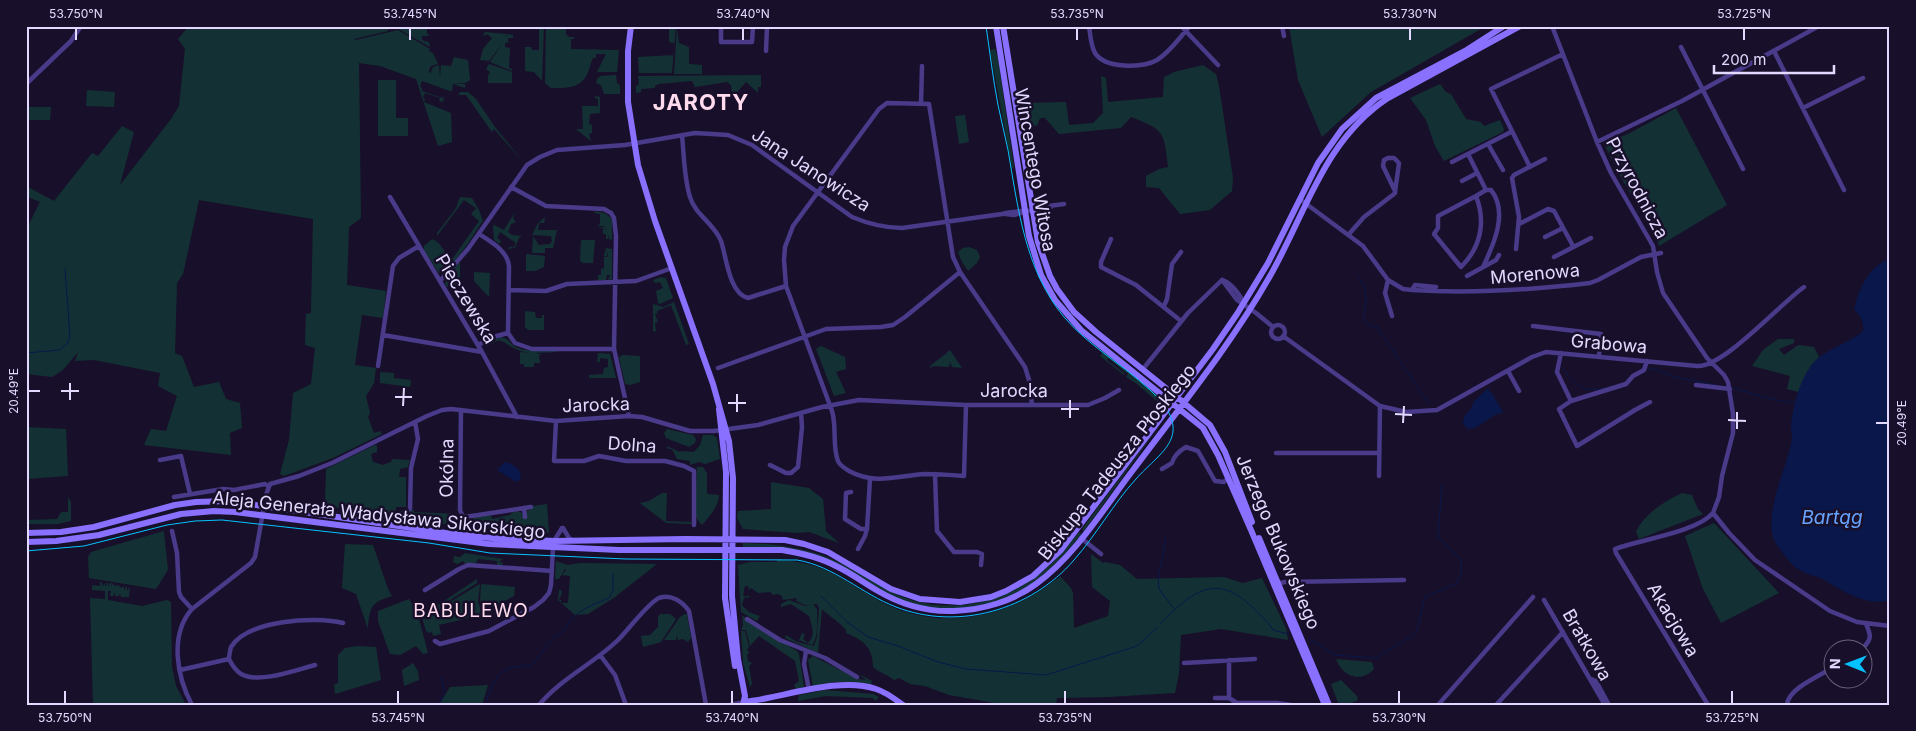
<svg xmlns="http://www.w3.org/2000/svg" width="1916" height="731" font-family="Inter,sans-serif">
<rect width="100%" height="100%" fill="#18102a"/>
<path fill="#133134" d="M189,26H351L355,29H362L363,26H389L388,31L354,39L356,40L398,30L430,49L429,51L433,53L438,64L431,66L429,71L430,74L433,67L439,65L440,79L441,65L451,66L454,57L468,60L470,80L465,83H451L465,84V88L453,84L452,91H450L422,81L420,87L422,88V91L442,98L444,96L443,102L439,101L440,98L425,93L423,98L425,99L424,102L451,113L452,142L438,146L416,79L380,66L359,63L361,218L349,227L347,285L386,291L383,318L362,315L355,365L376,368L374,383L366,396L370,413L368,417L374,433L380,431L382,434L333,458L284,476L280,474L289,440L293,393L311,384L315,348L305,345L306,314L311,313L313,219L199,200L183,274L177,283L175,353L182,356L194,387L219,382L226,399L240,403L242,428L230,433L231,455L144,445L151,429L166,431L177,396L158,386L160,373L94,360L75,361L78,352L63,370L52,377L26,374V314L28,315L26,313V230L40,202L26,196L28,187L54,201L92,153L98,156L122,126L134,132L120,185L171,119L179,106L185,49L178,39Z
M398,26H427V34L430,35L428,36H422V40L429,42L430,47L400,30Z
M539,26H544L542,81L534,72L525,71V47H531L532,50H539Z
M546,26H566V34L569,37H574V39H571V49L619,50L617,72H597L606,54H596V58H593C590,64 589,73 585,78C577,89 563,88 551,88L545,83Z
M666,26H676L672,73H639L638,57L674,55V43L669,42V29L665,28Z
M1289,26H1486L1371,92L1322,137L1298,80Z
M677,28L679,43L689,47V64L702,65V74H674Z
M485,32L507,34L505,39L508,34L513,35V38H508V42H512L505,43V47L510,48L509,68L512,69V71L490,62L502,44L489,61L480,60L483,49L492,38L487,34L484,36L483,35Z
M995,49L998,58L1014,168H1012L990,50Z
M489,64L512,72V83H488V76L490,72L486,69Z
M1203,65L1216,74L1219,86L1233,178L1232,191L1210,210L1180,214L1159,188L1146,187V176L1159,169L1168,167C1164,132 1165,130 1131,117L1121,128L1059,134L1045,118H1040L1037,126L1028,124L1025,103L1066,102L1069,125L1093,123L1103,113L1101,76L1106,78L1108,102L1163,97L1164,77L1174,72Z
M616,75L617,83L620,85V94H604L601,85L596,83L597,79L600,76Z
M761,75V87H758V93L746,82L734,96L732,94L731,85L727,82L695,87L692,81L659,84L655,86V88L641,89V92L636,93V86L639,84L638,76Z
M378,80H396V118H408V136H378Z
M1440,84L1446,92L1451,94L1466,119L1481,122L1484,126L1500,120L1504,129L1503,132L1444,161L1435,146L1426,120L1410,98Z
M87,90L115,92L114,107L86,106Z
M460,92H468L476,99L495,127L524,163L494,129L492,132L466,95H458L457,97Z
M595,96L600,97V113L590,114L589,124L592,125V133L589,134L591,141L576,129H583L582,106H598V99L595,98Z
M28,107H51L50,120H27Z
M1676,108L1727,205L1659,246L1656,236L1623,181L1604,144L1630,133Z
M965,115L969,142L959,144L955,116Z
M460,197L472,198L479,210L483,221C472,236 456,266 439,273L424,251V246L432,239C443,243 443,254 453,258L479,221L471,214L476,208L464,200L437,236V233L456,208Z
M594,211L605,213L612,219V240L609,239L608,234V239H606V234H603V228L597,227H604L608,233L604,226H597L600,224V214L595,213Z
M515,212L513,218L516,222L511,224L508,232L512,235L522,236L519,238L515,248L508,249L510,246L513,248L516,243L500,232L497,238L501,241L499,244L494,240L493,226L494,225L506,231L504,230Z
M545,217L544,223H539L538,230H557L553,248H545V253H532L533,236L539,245L550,244L552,241L551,236L532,235L538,223Z
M582,240H595L593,263H583L580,261L581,241Z
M969,247L977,250L980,257L977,263L968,271L962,262L958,252L963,248Z
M606,248L612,249V279L608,280L610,275H607L606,280H598V275H601V269L604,268V257L611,256H608V251L607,256H604Z
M526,254L545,256L544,267L535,271H526Z
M458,263H460V300H457L449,286L446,287L445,281Z
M474,272L490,273L489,297L474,281Z
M661,277L666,278L673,298L660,304L658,303L656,291L663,288L660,282L655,283L653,280Z
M674,302L689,344L686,345L671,305L657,311L659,317L657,313L655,314L658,322L655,323L656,331L653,332V304L663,307Z
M525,311L535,312L536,318H542V315H544V330H528L525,327Z
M1083,335L1162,398L1158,402L1137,384L1126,377L1128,374L1108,358L1107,360L1125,374L1124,375L1100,356L1103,352Z
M501,337C509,338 511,346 518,348C531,353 547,349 559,352L534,353L541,354L539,356L540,363H534V367H524V364H520V352L532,353C527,352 521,352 516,349C501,343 504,335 486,347L485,344Z
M1778,339H1794V343L1779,349L1784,355L1798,345L1814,347L1819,357L1811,366L1799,392L1787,389L1790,376L1752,366L1763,350Z
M821,346L845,357L846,369L836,372L846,393L834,396L816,349Z
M950,350L962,368L952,367L950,362L949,367L933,366L931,368L930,366L945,354L948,355L946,353Z
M598,353L610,354L616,378H589V375L603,374L604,368L608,367V359L600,358V362H597Z
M623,355L640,356V382L630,385L625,384L619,357Z
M380,372L394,373V378L411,380L410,387L380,383Z
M1167,415L1084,531L1082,529Z
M26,427L66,429L68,476L26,479Z
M667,429L693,435L696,439L695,443L689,447L666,438L664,433Z
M703,435H713L717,438L720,459L705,464L699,462L690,465V461L677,459L672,449H668L667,446L680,452L681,451L694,452L700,445Z
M375,445L377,446V452L371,454L373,462L383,465L391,462L392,459L410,460L408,467L400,469L399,477H406V507H396L395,515L325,506L326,469Z
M697,467H703L707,473V494L719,495C719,506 709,517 702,525L697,519L695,513Z
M771,482L809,488L823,499L826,531L839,543L809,532L798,533L743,529L737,518L738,511L771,509Z
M662,493H667L666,521L691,522V524L666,523L640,503L649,501Z
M1682,493L1692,495L1698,509L1703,514L1639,539L1636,531C1646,513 1663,502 1682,493Z
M68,497L71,502V521L58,524H26V520L57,519L61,512H68Z
M547,504L549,533L450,525L398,517L399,511L414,510V512L458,514L459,520L491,515L492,519L510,515L513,512L518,511L522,513L524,518L527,511L532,509V506Z
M1714,523L1779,593L1721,623L1703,589L1685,536Z
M164,531L168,570L156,589L89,578L88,557L91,552Z
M1079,532L1082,534C1067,551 1053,569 1034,582C997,609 942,616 899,599C874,588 851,569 826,559C818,556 808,556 800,555C781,552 762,549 743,547V543C782,544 816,549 850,568C865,576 880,586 896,594C944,617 1004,604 1043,571C1057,560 1068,545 1079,532Z
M345,544L373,545L388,589L392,596C371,602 369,608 368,629L356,594L342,588Z
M465,553L503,559L499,562L503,563L502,565H497V561L478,559L476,563L465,564L463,561L457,564L453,562L454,556L460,557Z
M1091,554L1103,563L1105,562L1120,565L1137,579L1224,577L1243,583L1262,578L1286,628L1288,640L1221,629L1181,635L1179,673L1175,693L1109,697L1057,698L1056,705H1006L949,695L925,686L910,684L899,678L894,680C887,674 878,672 873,667C873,647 863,640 846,633V630C841,623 829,616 822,609L818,653L785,638L786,635L797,642L814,646L817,637L819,608L817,604L805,605L796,601L797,598L783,600L782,596L778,594L773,595L770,592L758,593L751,588L749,590L748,586H745L743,595L746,597L748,595L750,597L744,598L742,605L749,612L759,616L761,614L757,621L741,612L738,565L750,562H777V559C790,561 802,562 815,566C842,575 866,595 892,607C949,631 1014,615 1060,576L1071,588L1073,593L1074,628L1108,616L1110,601L1092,587Z
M556,561L568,565L580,563L657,564L615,597L588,614L575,615L558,600L559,590H561L562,593L559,600H561V603H568L570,576L562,575L566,570L565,569L559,579H555Z
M477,579V583L439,607L440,608L480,584L478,602L482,613L481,615L439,625L441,634L433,636L432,632L429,633L426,631L422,618L436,614L433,606L437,603L438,605Z
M100,582H102V586L105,583V586H106L107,582L108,583V587L110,583H112L111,587L113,583L115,587L116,585H118V588L119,585L121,588L124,586V591L126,587H127V591L130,587L129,597H121L120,593L119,596H115V592L113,596H110L111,591H108V600L142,606L167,600L171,602L172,667L176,686L186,705H93L90,598L105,599V591L92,590V585L100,586Z
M481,584L515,587L514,596L484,612L480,601Z
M409,599L417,611L428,653L423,654L416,646L400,655L390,654L378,621V611Z
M789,600L805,606L813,604L817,609C817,619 819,637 812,645L799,640L802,633L805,634L803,639L808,643C816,635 812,626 809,616L791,604L781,607V604Z
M660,614H670L676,619L661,642L643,647L641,636L650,635L658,627V617Z
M685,614H687L691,638L688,642L683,639L678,640L677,635L676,640H664L680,617Z
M742,615L753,625L797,651L799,654L804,687L796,689L794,685L799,681L795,661L759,636L750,646L746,630H741L743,625Z
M741,631H745L749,647L747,650L750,653L747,654L748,661L752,663L749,666L752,684L750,687L743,663Z
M357,646L376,647L381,680L335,694L334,685L338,683V655L345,648Z
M813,656L858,679L866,680L859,674L872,681L871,684L834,682L813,686L808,660Z
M1336,659L1372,662L1374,669C1360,684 1342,676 1336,659Z
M413,663L418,671L419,680L404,686L402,670Z
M1341,680L1358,697L1357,701L1344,705L1338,703L1331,684Z
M488,685L482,705H439L450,687Z
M825,690L873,694L879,697L876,701L872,698L826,696L798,701L799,695Z"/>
<path fill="#09174a" d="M1890,259V600C1868,607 1844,592 1826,581C1818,576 1806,575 1798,569C1792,566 1777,546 1774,540C1764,512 1785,472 1791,444C1793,437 1791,431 1791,425C1793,406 1799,383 1810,367C1823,349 1847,345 1863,331C1864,321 1860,316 1854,309C1859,289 1869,265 1890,259Z
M1487,389H1490L1489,392H1491L1503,412L1495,415L1475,428L1467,429L1463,423L1465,415L1471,409L1474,401Z
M505,462C515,464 523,471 520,480L516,482L497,470Z"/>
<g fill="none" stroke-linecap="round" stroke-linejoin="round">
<path stroke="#09174a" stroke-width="1" d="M1359,277C1362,283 1366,289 1366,296C1367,310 1355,324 1377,327L1428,403
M26,353L59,350L67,344L70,336L69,323L65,269
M1561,367C1576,383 1581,394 1605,388
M1647,368L1654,369L1675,377L1716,385
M1732,388L1776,400L1796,403
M1166,538L1158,579L1159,589L1174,609
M821,596L847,622L868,637L898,646L938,662L966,669L1046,675L1137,646L1158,627
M1161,623C1191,593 1215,571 1252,607C1259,614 1268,621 1273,630L1288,634
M1309,639L1335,655L1375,658L1411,637L1417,630L1425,597L1457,583L1461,573V560L1438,537L1442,484
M439,703C446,693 445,689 441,678
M485,705C494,678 499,664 531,666L554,637C566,633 567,621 576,615C586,607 597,603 609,598L613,590V574"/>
<path stroke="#493a8a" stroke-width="4.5" d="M721,26V42H752L753,26
M1089,26C1090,34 1091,46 1095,53C1105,69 1143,68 1157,60C1170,52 1180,37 1190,26
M1181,26L1218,65
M1282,26L1284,36
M1552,26L1597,142L1611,173L1653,246L1657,272L1663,293L1707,358L1724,375L1728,382L1733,414V433L1722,476L1719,497L1713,513L1729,533L1755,560L1830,611L1857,622L1890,626
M1681,47L1743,169
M766,51L767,26
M1774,51L1844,190
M26,84L71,41L81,26
M921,104L922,66
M1803,108L1863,78
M682,135C684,155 684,178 690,197C695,215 714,223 721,241C726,255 729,294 748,298L786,286
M1597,142L1682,101L1819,26
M1488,144L1503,170
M1468,154L1485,188
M1452,162L1511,132
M1530,167L1491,89L1563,54
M1462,181L1477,173
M511,187L546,206L604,209L611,213L614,218L616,236L614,349L629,416
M1476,196C1486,222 1481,247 1461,267L1434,234L1438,228V216Z
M1476,196L1486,190H1491C1509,212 1493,246 1483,267
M390,197L482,352L517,417
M1301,200L1363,246L1388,280L1403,289L1412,290L1415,285L1436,287
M1034,210L1041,207L1064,204
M1005,214L1014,215L1024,212
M1519,224L1548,209L1554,211L1573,246
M479,234C491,242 507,250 509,266L508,333L515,343L532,349H614
M1349,234L1364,217L1394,194L1395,193C1396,183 1398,172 1399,163L1394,158H1388L1384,160L1383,166L1395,191
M1545,237L1563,228
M1111,239L1101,262V267L1136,285L1181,321
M1516,249L1519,217L1512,178L1514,175L1545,159
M1554,257L1591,238
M1467,276L1496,260L1499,255
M1222,280L1237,300L1256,313L1273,327
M1222,280C1232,283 1239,294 1244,303
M1388,280L1385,293L1392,316
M440,281L468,249L527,165L540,157L557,150L625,145L695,133L728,135L752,145L852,217C869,224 884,228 902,228L1002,214C1019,209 1035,213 1051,207
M509,290L546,291L567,284L636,281L672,268
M1412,290C1472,294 1530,290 1590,283L1598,280L1641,257L1661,253
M1164,306L1167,299L1172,264L1181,252
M1271 332a7 7 0 1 1 14 0a7 7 0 1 1-14 0Z
M1533,326L1601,334L1599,356
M383,335L482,352
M1283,336L1380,406L1406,412L1437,410L1532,357L1546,352L1697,366C1723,368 1781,303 1804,287
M478,345L493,337L508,333
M1561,353L1557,372L1571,401L1559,409L1577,446L1635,410L1650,402
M378,366L393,266L399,258L419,246
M718,368L826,329L881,327L893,325L905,317L960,272
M1143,369L1188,313L1222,280
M1508,371L1519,391
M1696,385L1730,389
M1571,401L1626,384L1633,376L1644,370L1647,361
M966,405L964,476C951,475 938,474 925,474C897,476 875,485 849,471C845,468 840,466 838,461C832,446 837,427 832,411L786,286L784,260L785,247L793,226L879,109L887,103L929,104L953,257L960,272L1025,367L1029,380L1032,405
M461,410L460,510L462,515L465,517L531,507
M556,421L554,461H584L599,456L626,461H665L684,466L694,471V525
M1276,453H1379
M160,460L181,456L190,494
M770,465L786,473H791L798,467L802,427L801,413
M1162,469L1172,463C1174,455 1179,451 1186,447L1198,451L1215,481L1224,482L1228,478
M935,474L937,531L954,552H977L982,554L981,565
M1379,476L1380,406
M851,492L846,493L845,519L861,529H867
M174,497L223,489L234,490L265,484L268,486
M524,508L525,517
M410,509L411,468L418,439L415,422
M563,528L569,538L572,540
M172,531L177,553L179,592L181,597L192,609C169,635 177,677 192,705
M1081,538L1101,554
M554,541L562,528
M858,549L865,536L867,529L870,479
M1275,584L1285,582L1404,580
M425,590L459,569L468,565L552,571
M1544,600L1605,705
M192,609L251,563L255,557L266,495L270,484L299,476L332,463L427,416L442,410L451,409L556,421L629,416L642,417L690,431H714L758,425L822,407L859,400L966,405H1088L1105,398L1119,390
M747,619L780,640L825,658L857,677
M435,641L440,644L489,631L534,607L543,600L549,593L551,585L553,548
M1863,648C1872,639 1871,635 1866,624
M806,651L804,664L809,690
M600,655L615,675L626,705
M229,659C232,665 235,670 241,674C259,684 296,670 315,665
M1229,660V698
M1184,663L1255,659
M180,670L229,659C229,655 230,651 231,647C248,620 315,616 343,623
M1591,679L1596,681L1609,705
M1215,698H1229L1237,703H1277L1291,705
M539,705C561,678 595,663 619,639C628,630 649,602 659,598C671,594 682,601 689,611L706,705
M730,705L744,702
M1438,705L1533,597
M1496,705L1563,632
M1708,705L1616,553L1615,549C1641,539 1695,533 1713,513
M1787,705C1787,689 1821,675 1834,667"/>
<path stroke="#8970ff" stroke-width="6" d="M631,26L628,51V102L638,165L655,221L713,384L729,441L733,478L732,596L738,659L745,696L743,705
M996,26L1029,236L1041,275L1055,300L1081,330L1203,428L1218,455L1251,530L1325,705
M1003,26L1038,242L1050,276L1057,289L1074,312L1096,332L1177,397L1210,425L1225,452L1252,522
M719,409L726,472L725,598L735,666
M26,533L61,532L94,527L175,505L196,502L229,501L446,533L491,538L554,541L685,539L785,540L804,544L828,552L891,589L920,599L960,602L991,597L1006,591L1033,576L1061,550L1213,349L1237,314L1268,263L1318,163L1342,129L1376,98L1465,51L1504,26
M1259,538L1329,705
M26,542L56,541L99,535L181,514L214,511L235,512L489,544L619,550H782C801,553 819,557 836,566C851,573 864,583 878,591C900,604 927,612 954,611C983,610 1013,601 1036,584C1075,556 1104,508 1133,470C1180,407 1231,345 1270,276C1306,213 1324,140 1388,98L1520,26
M744,702C782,698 839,676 876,689C886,692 895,699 903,705"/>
<path stroke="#05c2ff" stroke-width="1" d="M26,551L84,546L167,525L195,521L222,520L429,543L490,553L626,559L797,560C834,566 862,594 896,607C958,631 1031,610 1074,560C1097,534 1113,504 1136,479C1159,453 1190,439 1162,402C1133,370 1092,350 1064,317C1025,270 1018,208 1008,150C1005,135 1001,120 998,105C993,79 990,53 986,26"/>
</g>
<path fill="none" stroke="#e3d9ff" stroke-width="2" d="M76,40V28M410,40V28M743,40V28M1077,40V28M1410,40V28M1744,40V28M28,391H40M61,391H79M395,397H412M70,400V383M728,403H746M403,406L404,388M1061,409H1079M737,412V394M1395,414L1412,415M1070,418V400M1728,420L1746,421M1403,423L1404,406M1876,423H1888M1737,429V412M65,704V691M398,704V691M732,704V691M1065,704V691M1399,704V691M1732,704V691"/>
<g text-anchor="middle" stroke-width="5" stroke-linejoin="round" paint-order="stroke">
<g font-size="18" fill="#e3d9ff" stroke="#18102a">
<text transform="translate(811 170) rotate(33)" y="6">Jana Janowicza</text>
<text transform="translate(1035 170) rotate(80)" y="6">Wincentego Witosa</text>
<text transform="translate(1637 188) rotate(62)" y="6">Przyrodnicza</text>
<text transform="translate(1535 274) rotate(-5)" y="6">Morenowa</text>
<text transform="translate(466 299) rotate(59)" y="6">Pieczewska</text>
<text transform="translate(1609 344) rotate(5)" y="6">Grabowa</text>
<text x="1014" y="397">Jarocka</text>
<text transform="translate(596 405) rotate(-2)" y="6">Jarocka</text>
<text transform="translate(632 445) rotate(4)" y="6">Dolna</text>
<text transform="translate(1117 462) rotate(-52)" y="6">Biskupa Tadeusza Płoskiego</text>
<text transform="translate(447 468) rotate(-89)" y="6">Okólna</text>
<text transform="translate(379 515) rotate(6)" y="6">Aleja Generała Władysława Sikorskiego</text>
<text transform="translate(1278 542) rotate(67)" y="6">Jerzego Bukowskiego</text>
<text transform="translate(1673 620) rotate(59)" y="6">Akacjowa</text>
<text transform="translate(1587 645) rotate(60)" y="6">Bratkowa</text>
</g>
<g font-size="19" font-style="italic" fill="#67a3ff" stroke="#18102a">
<text x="1832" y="524">Bartąg</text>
</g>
<g font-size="19" letter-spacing="1" fill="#ffdbed" stroke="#18102a">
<text x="471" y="617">BABULEWO</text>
</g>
<g font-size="22" font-weight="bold" letter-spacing="1" fill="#ffdbed" stroke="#18102a">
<text x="701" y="110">JAROTY</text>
</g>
</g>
<rect width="1916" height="731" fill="none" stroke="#18102a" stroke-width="55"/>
<g transform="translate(1848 664) rotate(271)"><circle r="24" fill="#18102a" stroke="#69607f"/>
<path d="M0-4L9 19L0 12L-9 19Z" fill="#05c2ff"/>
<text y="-8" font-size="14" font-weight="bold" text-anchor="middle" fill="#e3d9ff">N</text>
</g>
<path d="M1714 65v8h120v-8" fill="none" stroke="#e3d9ff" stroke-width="2.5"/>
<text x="1721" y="65" font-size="15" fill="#e3d9ff" stroke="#18102a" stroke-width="4" paint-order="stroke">200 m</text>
<rect x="28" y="28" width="1860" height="676" fill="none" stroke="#e3d9ff" stroke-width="2"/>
<g font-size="12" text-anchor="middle" fill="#e3d9ff">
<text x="76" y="18">53.750°N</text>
<text x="410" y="18">53.745°N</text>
<text x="743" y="18">53.740°N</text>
<text x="1077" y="18">53.735°N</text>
<text x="1410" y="18">53.730°N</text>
<text x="1744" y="18">53.725°N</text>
<text transform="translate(14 391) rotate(-90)" y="4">20.49°E</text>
<text transform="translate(1902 423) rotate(-90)" y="4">20.49°E</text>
<text x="65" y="722">53.750°N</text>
<text x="398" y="722">53.745°N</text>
<text x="732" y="722">53.740°N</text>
<text x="1065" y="722">53.735°N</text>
<text x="1399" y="722">53.730°N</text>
<text x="1732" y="722">53.725°N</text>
</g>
</svg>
